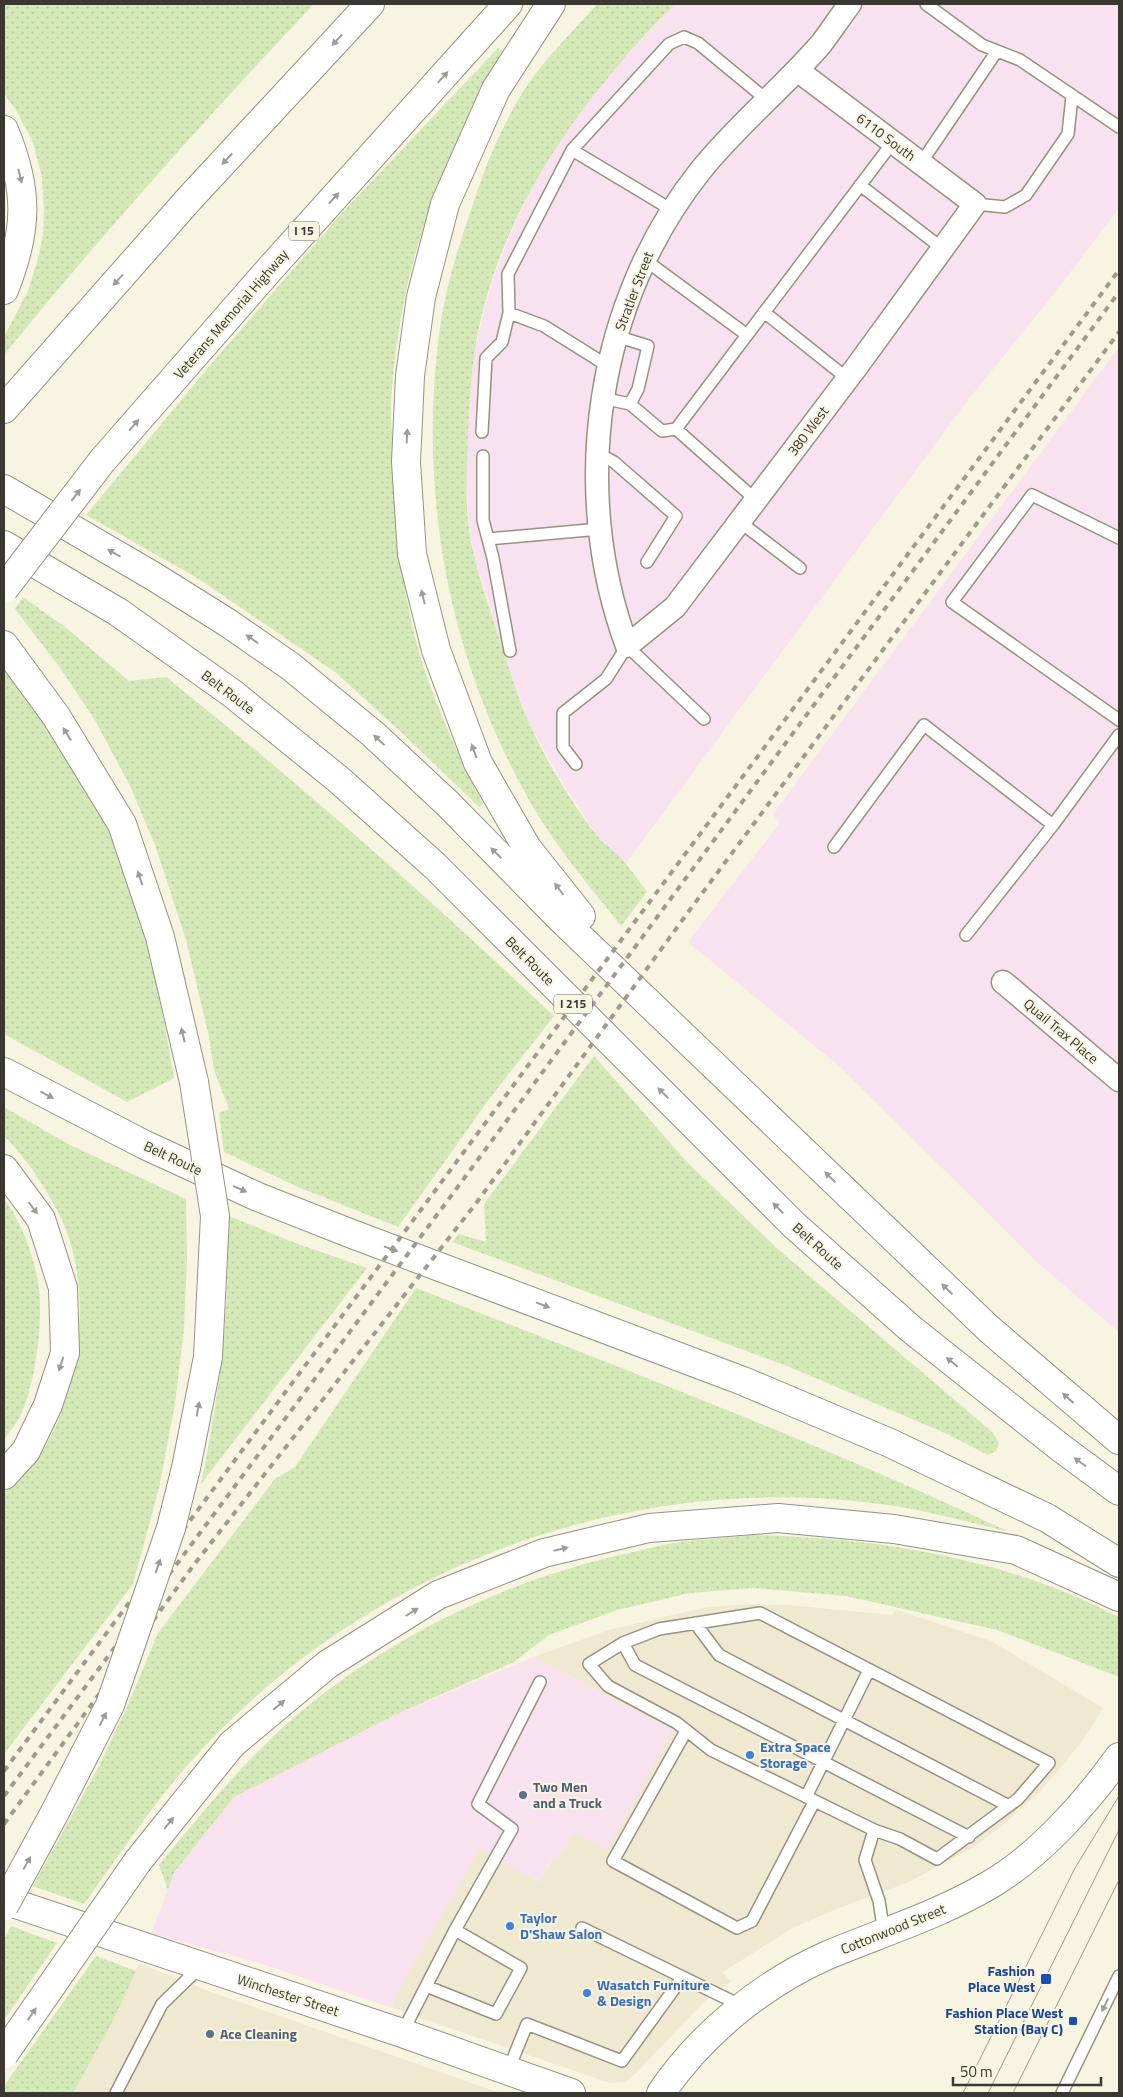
<svg xmlns="http://www.w3.org/2000/svg" width="1123" height="2097" font-family="'Titillium Web',sans-serif">
<defs>
<pattern id="green-dots" width="8" height="8" patternUnits="userSpaceOnUse" patternTransform="scale(1.25)"><rect width="8" height="8" fill="#d4e9b7"/><path d="M2 2h.1M6 6h.1" fill="none" stroke="#b7c99e" stroke-width="1.8" stroke-linecap="round"/></pattern>
</defs>
<rect width="100%" height="100%" fill="#f8f4e2"/>
<path fill="#efe9d1" d="M745,1604L788,1605L892,1615L897,1610L991,1641L1103,1708L1083,1740L1066,1761L1038,1794L999,1828L972,1848L909,1882L834,1910L791,1929L723,1972L731,1982L706,2000L636,2073L625,2082L611,2083L601,2080L392,2008L397,1993L480,1848L539,1882L553,1859L556,1861L574,1833L673,1730L533,1657L609,1630L702,1608Z
M139,1963L211,1992L500,2093H73L111,2025Z"/>
<path fill="#f8e2f0" d="M675,4H1119V208L1053,295L967,401L626,863L596,834L564,785L530,725L511,676L475,559L469,527L466,472L469,404L475,348L491,284L511,232L535,182L568,130L602,82Z
M1119,347V1332L1038,1263L839,1066L688,942L779,824L773,814Z
M533,1657L673,1730L607,1850L574,1833L556,1861L552,1859L539,1882L480,1849L397,1993L392,2008L259,1963L151,1933L174,1874L234,1797L395,1715Z"/>
<path fill="url(#green-dots)" d="M4,4H314C207,117 102,234 4,355V337L28,291L37,262L43,236L44,210L42,178L33,142L16,110L4,94Z
M597,4H675C580,99 497,214 475,349C471,377 469,406 468,434C467,465 465,498 469,529C474,565 487,600 498,635C508,665 517,696 530,725C547,762 570,800 594,832C603,844 617,852 626,864C634,873 640,883 647,892L621,926C592,889 560,852 536,812C452,669 419,507 438,343C443,297 456,253 471,210C483,173 497,136 517,102C537,66 570,35 597,4Z
M498,48L504,52C463,124 429,198 409,278C400,317 391,375 391,415C392,440 394,465 395,490C399,553 406,617 427,677C442,720 462,763 483,804L479,807L399,730L335,672L199,579L86,515L212,363L342,213Z
M23,597L65,627L129,681L166,677C300,784 429,898 554,1016L490,1098L398,1227L298,1187L224,1152L219,1113L229,1109L214,1070L209,1037L186,940L155,845L130,786L96,722L61,669L15,609Z
M4,655C28,691 55,727 77,765C129,855 158,977 174,1078L127,1102L4,1034Z
M594,1056L686,1161L780,1251L991,1431L999,1443L996,1451L988,1455L945,1433L787,1366L452,1242L459,1234L486,1242L484,1204Z
M4,1107L70,1145L186,1199L187,1259L184,1329L175,1404L159,1488L133,1584L4,1754V1493C15,1482 29,1471 38,1458C81,1394 94,1291 62,1220C47,1189 28,1160 4,1136Z
M4,1198C22,1223 36,1260 39,1290C43,1322 35,1390 19,1418C15,1425 9,1433 4,1440Z
M227,1215L295,1243L367,1268L201,1484C214,1421 224,1356 227,1291C228,1266 227,1240 227,1215Z
M416,1288C615,1366 816,1441 1009,1532C964,1521 918,1508 872,1503C622,1472 363,1570 195,1757C154,1802 120,1854 84,1904L33,1886L98,1768L128,1705L158,1633L275,1479L295,1467Z
M753,1535C879,1538 1006,1558 1119,1617V1677L997,1630L846,1596L754,1588L690,1593L617,1610L549,1635L514,1662L395,1715L234,1797L174,1873L168,1890L159,1865C207,1807 255,1747 314,1701C407,1628 514,1578 629,1553C647,1549 664,1544 681,1542C705,1539 729,1538 753,1535Z
M11,1926L57,1943L4,2020V1939Z
M96,1956L136,1971L111,2025L73,2093H4V2086Z"/>
<g fill="none" stroke-linecap="round" stroke-linejoin="round">
<defs>
<path id="lane" d="M926,4L982,45L1020,60L1119,127
M572,150L669,44L684,37L698,43L767,100
M921,163L997,51
M860,185L943,249
M975,204L1005,207L1026,195L1068,134L1072,96
M645,260L747,335
M764,312L848,379
M616,336L648,346L638,389L630,404L662,431L676,429L893,142
M608,366L544,326L509,313L508,274L572,150L672,210
M602,398L630,404
M676,429L756,500
M482,432L486,358L502,342L509,313
M599,454L614,462L676,516L647,562
M483,456V520L493,558L510,651
M740,522L800,568
M1119,538L1032,495L952,602L1119,720
M488,539L600,529
M576,764L563,747V713L606,679L627,646L704,719
M834,847L924,725L1053,825L1119,735
M966,935L1053,825
M695,1623L719,1655L1009,1806
M623,1643L635,1665L969,1837
M686,1731L613,1861L737,1928L752,1921L814,1802
M806,1797L869,1670
M874,1830L900,1839L937,1859L1018,1799L1049,1763L760,1613L659,1629L623,1643L589,1664L608,1686L677,1723L711,1750L874,1830L865,1860L879,1901L884,1933
M582,1928L742,2006
M426,1986L496,2014L521,1968L455,1930
M402,2033L455,1930L512,1829L478,1804L540,1682
M508,2071L527,2024L622,2061L682,1978
M116,2093L162,2004L200,1967
M1062,2093L1119,1976"/>
<path id="street" d="M797,70L975,204L858,365L675,607L627,646C569,489 596,301 701,170C737,125 783,88 821,44C831,31 840,17 850,4
M1003,982L1119,1080"/>
<path id="secondary" d="M4,1900L402,2033L571,2093
M661,2093C701,2034 762,1984 828,1955C883,1932 939,1915 991,1884C1040,1855 1086,1803 1119,1757"/>
<path id="highway" d="M551,4L496,89L445,204L421,297L410,376L406,462L412,554L436,650L478,763L527,848L581,916
M4,130C29,190 28,230 4,290
M4,409L190,198L370,4
M102,461L269,270L508,4
M4,489L153,576L228,623L290,666L373,734L447,803L562,920L989,1329L1119,1440
M4,545L118,612L233,694L338,779L435,866L794,1225L911,1329L1061,1448L1119,1491
M4,645L56,716L122,824L160,937L194,1082
M4,1072L145,1145L258,1197L352,1234L743,1381L890,1443L1047,1518L1119,1563
M4,1169L41,1219L63,1288L65,1353L48,1405L26,1451L4,1475
M138,1861L232,1744L328,1664L438,1595L544,1553L649,1528L778,1518L894,1529L1016,1550L1119,1597"/>
</defs>
<use href="#lane" stroke="#969281" stroke-width="14"/>
<use href="#street" stroke="#969281" stroke-width="25"/>
<use href="#secondary" stroke="#969281" stroke-width="30"/>
<use href="#highway" stroke="#969281" stroke-width="30"/>
<use href="#lane" stroke="#fff" stroke-width="11"/>
<use href="#street" stroke="#fff" stroke-width="22"/>
<use href="#secondary" stroke="#fff" stroke-width="28"/>
<use href="#highway" stroke="#fff" stroke-width="28"/>
<path stroke="#9e9b8e" stroke-width="1" d="M963,2093L1075,1868L1119,1796
M988,2093L1119,1830
M1013,2093L1119,1880"/>
<path stroke="#9e9b8e" stroke-width="4" stroke-dasharray="6 6" stroke-linecap="butt" d="M4,1771L1119,270
M4,1796L454,1192L1119,292
M4,1824L193,1566L477,1202L689,911L1119,332"/>
<defs>
<path id="highway-bridge" d="M4,589L102,461
M4,1906L54,1814L110,1705L171,1528L186,1468L208,1357L215,1216L194,1082
M4,2054L138,1861"/>
</defs>
<use href="#highway-bridge" stroke="#969281" stroke-width="30" stroke-linecap="butt"/>
<use href="#highway-bridge" stroke="#fff" stroke-width="28"/>
</g>
<defs><path id="oneway-solid" d="M-6-.8H1V-3.2L6.5 0L1 3.2V.8H-6Z" transform="scale(1.25)"/></defs>
<g fill="#9c9c98">
<use href="#oneway-solid" transform="translate(337 40) rotate(133)"/>
<use href="#oneway-solid" transform="translate(443 77) rotate(-48)"/>
<use href="#oneway-solid" transform="translate(227 159) rotate(133)"/>
<use href="#oneway-solid" transform="translate(20 176) rotate(77)"/>
<use href="#oneway-solid" transform="translate(334 198) rotate(-48)"/>
<use href="#oneway-solid" transform="translate(118 280) rotate(132)"/>
<use href="#oneway-solid" transform="translate(134 425) rotate(-49)"/>
<use href="#oneway-solid" transform="translate(407 436) rotate(-87)"/>
<use href="#oneway-solid" transform="translate(76 495) rotate(-52)"/>
<use href="#oneway-solid" transform="translate(114 553) rotate(-150)"/>
<use href="#oneway-solid" transform="translate(423 597) rotate(-104)"/>
<use href="#oneway-solid" transform="translate(252 639) rotate(-145)"/>
<use href="#oneway-solid" transform="translate(67 734) rotate(-122)"/>
<use href="#oneway-solid" transform="translate(379 740) rotate(-137)"/>
<use href="#oneway-solid" transform="translate(474 751) rotate(-110)"/>
<use href="#oneway-solid" transform="translate(496 853) rotate(-135)"/>
<use href="#oneway-solid" transform="translate(140 878) rotate(-108)"/>
<use href="#oneway-solid" transform="translate(559 889) rotate(-127)"/>
<use href="#oneway-solid" transform="translate(183 1035) rotate(-103)"/>
<use href="#oneway-solid" transform="translate(663 1093) rotate(-135)"/>
<use href="#oneway-solid" transform="translate(47 1095) rotate(28)"/>
<use href="#oneway-solid" transform="translate(830 1177) rotate(-136)"/>
<use href="#oneway-solid" transform="translate(240 1189) rotate(24)"/>
<use href="#oneway-solid" transform="translate(33 1208) rotate(53)"/>
<use href="#oneway-solid" transform="translate(778 1208) rotate(-135)"/>
<use href="#oneway-solid" transform="translate(391 1249) rotate(20)"/>
<use href="#oneway-solid" transform="translate(947 1289) rotate(-136)"/>
<use href="#oneway-solid" transform="translate(543 1305) rotate(21)"/>
<use href="#oneway-solid" transform="translate(952 1362) rotate(-141)"/>
<use href="#oneway-solid" transform="translate(61 1364) rotate(108)"/>
<use href="#oneway-solid" transform="translate(1068 1398) rotate(-139)"/>
<use href="#oneway-solid" transform="translate(198 1409) rotate(-79)"/>
<use href="#oneway-solid" transform="translate(1080 1462) rotate(-144)"/>
<use href="#oneway-solid" transform="translate(561 1549) rotate(-13)"/>
<use href="#oneway-solid" transform="translate(158 1566) rotate(-71)"/>
<use href="#oneway-solid" transform="translate(412 1612) rotate(-32)"/>
<use href="#oneway-solid" transform="translate(279 1705) rotate(-40)"/>
<use href="#oneway-solid" transform="translate(103 1719) rotate(-63)"/>
<use href="#oneway-solid" transform="translate(169 1823) rotate(-51)"/>
<use href="#oneway-solid" transform="translate(27 1863) rotate(-61)"/>
<use href="#oneway-solid" transform="translate(1105 2005) rotate(116)"/>
<use href="#oneway-solid" transform="translate(32 2014) rotate(-55)"/>
</g>
<g fill="#3f7fe0" stroke="#f8f4e2" stroke-width="2">
<circle cx="750" cy="1755" r="5"/>
<circle cx="510" cy="1926" r="5"/>
<circle cx="587" cy="1993" r="5"/>
</g>
<g fill="#5c6f8a" stroke="#f8f4e2" stroke-width="2">
<circle cx="523" cy="1795" r="5"/>
<circle cx="210" cy="2034" r="5"/>
</g>
<g fill="#1a4fb4" stroke="#f8f4e2" stroke-width="2">
<rect x="1040" y="1973" width="12" height="12" rx="2.5"/>
<rect x="1068" y="2016" width="10" height="10" rx="2.5"/>
</g>
<g text-anchor="middle" stroke-width="4" stroke-linejoin="round" paint-order="stroke">
<g fill="#f8f4e2" stroke="#737066" stroke-width="1">
<rect x="289" y="221.5" width="30" height="19" rx="4"/>
<rect x="554" y="994.5" width="38" height="19" rx="4"/>
</g>
<g font-size="12" font-weight="bold" fill="#3a3831">
<text x="304" y="235">I 15</text>
<text x="573" y="1008">I 215</text>
</g>
<g font-size="14" fill="#3a3831" stroke="#f8f4e2">
<text transform="translate(886 137) rotate(37)" y="5">6110 South</text>
<text transform="translate(634 291) rotate(-69)" y="5">Stratler Street</text>
<text transform="translate(231 314) rotate(-49)" y="5">Veterans Memorial Highway</text>
<text transform="translate(808 431) rotate(-53)" y="5">380 West</text>
<text transform="translate(228 692) rotate(37)" y="5">Belt Route</text>
<text transform="translate(530 961) rotate(45)" y="5">Belt Route</text>
<text transform="translate(1061 1031) rotate(40)" y="5">Quail Trax Place</text>
<text transform="translate(173 1158) rotate(25)" y="5">Belt Route</text>
<text transform="translate(818 1246) rotate(42)" y="5">Belt Route</text>
<text transform="translate(893 1929) rotate(-22)" y="5">Cottonwood Street</text>
<text transform="translate(288 1995) rotate(18)" y="5">Winchester Street</text>
</g>
<g font-size="14" font-weight="bold" fill="#366cbe" stroke="#f8f4e2" text-anchor="start">
<text x="760" y="1752">Extra Space<tspan x="760" dy="16">Storage</tspan></text>
<text x="520" y="1923">Taylor<tspan x="520" dy="16">D'Shaw Salon</tspan></text>
<text x="597" y="1990">Wasatch Furniture<tspan x="597" dy="16">&amp; Design</tspan></text>
</g>
<g font-size="14" font-weight="bold" fill="#4e5e75" stroke="#f8f4e2" text-anchor="start">
<text x="533" y="1792">Two Men<tspan x="533" dy="16">and a Truck</tspan></text>
<text x="220" y="2039">Ace Cleaning</text>
</g>
<g font-size="14" font-weight="bold" fill="#164399" stroke="#f8f4e2" text-anchor="end">
<text x="1035" y="1976">Fashion<tspan x="1035" dy="16">Place West</tspan></text>
<text x="1063" y="2018">Fashion Place West<tspan x="1063" dy="16">Station (Bay C)</tspan></text>
</g>
</g>
<rect width="1123" height="2097" fill="none" stroke="#3a3831" stroke-width="10"/>
<path d="M953 2077v8h148v-8" fill="none" stroke="#3a3831" stroke-width="2.5"/>
<text x="960" y="2077" font-size="15" fill="#3a3831" stroke="#f8f4e2" stroke-width="4" paint-order="stroke">50 m</text>
</svg>
